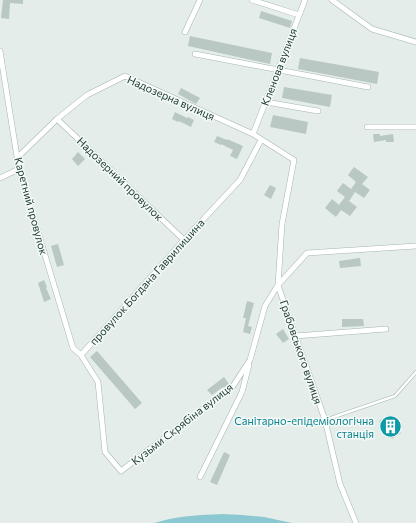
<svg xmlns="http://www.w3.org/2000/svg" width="416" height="523" font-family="Commissioner,sans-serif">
<rect width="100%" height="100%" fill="#e4ede9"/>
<path fill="#8cc8d2" d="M222,514L242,515L264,517L292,523H154C176,516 199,515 222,514Z"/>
<path fill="#b9c8c2" d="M3,0H23V4L10,3L9,19L1,18Z
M261,11L292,21L290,28L259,18Z
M190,36L272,53L270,64L188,46Z
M300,58L379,72L377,84L298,69Z
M284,87L332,95L330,107L282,98Z
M181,88L200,98L196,104L178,94Z
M175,112L187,118L188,117L194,120L191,127L179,121L178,122L172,119Z
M273,115L308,122L306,134L270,127Z
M373,134H380V136L393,134L394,142H386V140L374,142Z
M217,136L227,140V139L243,146L237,159L230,156L233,150L221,144V145L214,142Z
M78,152L85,159L78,166L72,159Z
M354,167L368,177L362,184L370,190L364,198L355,192L349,201L357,207L350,216L341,210L336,217L325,208L332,199L339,205L345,197L337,191L343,183L351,189L356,182L348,175Z
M270,185L276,188L271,199L264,195Z
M58,244L64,265L57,267L51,246Z
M360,258L361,266L340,268L339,261Z
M44,280L47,287L46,288L51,299L44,302L38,283Z
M247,301L254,303L248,326L252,327L250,334L243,332L246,318H243Z
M342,319H363L364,326L342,327Z
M283,329L289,339L283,343L276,334Z
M97,351L142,403L135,409L90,357Z
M224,377L229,384L224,388L223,387L212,395L207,390Z
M388,415L401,433L392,439L379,421Z
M224,452L230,455L217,485L210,482Z"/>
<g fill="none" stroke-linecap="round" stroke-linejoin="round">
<defs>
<path id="service" d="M325,420L395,396L416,372"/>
<path id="minor" d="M252,0L299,15
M332,0L372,29L416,42
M185,32L200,0
M0,51L19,169L73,348L81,355L98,382L105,452L121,471L233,386L250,360L265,306L278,285L282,224L294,160L253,134L125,76L87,95L57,119L17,158
M195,54L368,87
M266,102L318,111
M57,119L184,240
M367,127H416
M253,134L305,0
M0,178L19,169
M295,336L386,329
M81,355L184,240L240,180L261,140
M200,477L242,392L249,365
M356,523L340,484L325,420L286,309L278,285L307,253L416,246"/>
</defs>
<use href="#service" stroke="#a6b5b0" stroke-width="3.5"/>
<use href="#minor" stroke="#a6b5b0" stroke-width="6"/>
<use href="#service" stroke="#fff" stroke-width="2.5"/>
<use href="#minor" stroke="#fff" stroke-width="5"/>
</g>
<defs>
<symbol id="building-disc" viewBox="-11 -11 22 22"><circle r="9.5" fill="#0f9aa8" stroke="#f4faf7"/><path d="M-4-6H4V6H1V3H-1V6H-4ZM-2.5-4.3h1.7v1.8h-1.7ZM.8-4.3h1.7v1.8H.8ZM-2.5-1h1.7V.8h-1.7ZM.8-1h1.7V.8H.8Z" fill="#fff"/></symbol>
</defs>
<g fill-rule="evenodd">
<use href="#building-disc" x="378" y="414" width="25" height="25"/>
</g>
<g text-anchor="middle" stroke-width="3" stroke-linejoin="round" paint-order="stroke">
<g font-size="11" fill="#233f37" stroke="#f4faf7">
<text transform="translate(279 67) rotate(-69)" y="4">Кленова вулиця</text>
<text transform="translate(171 98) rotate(24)" y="4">Надозерна вулиця</text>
<text transform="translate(120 179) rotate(44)" y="4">Надозерний провулок</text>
<text transform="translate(31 206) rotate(75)" y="4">Каретний провулок</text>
<text transform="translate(147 282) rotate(-48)" y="4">провулок Богдана Гаврилишина</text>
<text transform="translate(301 352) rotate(71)" y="4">Грабовського вулиця</text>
<text transform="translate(182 424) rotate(-38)" y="4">Кузьми Скрябіна вулиця</text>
</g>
<g font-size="11" fill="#0d838f" stroke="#f4faf7" text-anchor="end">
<text x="374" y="425">Санітарно-епідеміологічна<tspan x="374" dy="13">станція</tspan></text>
</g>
</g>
</svg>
